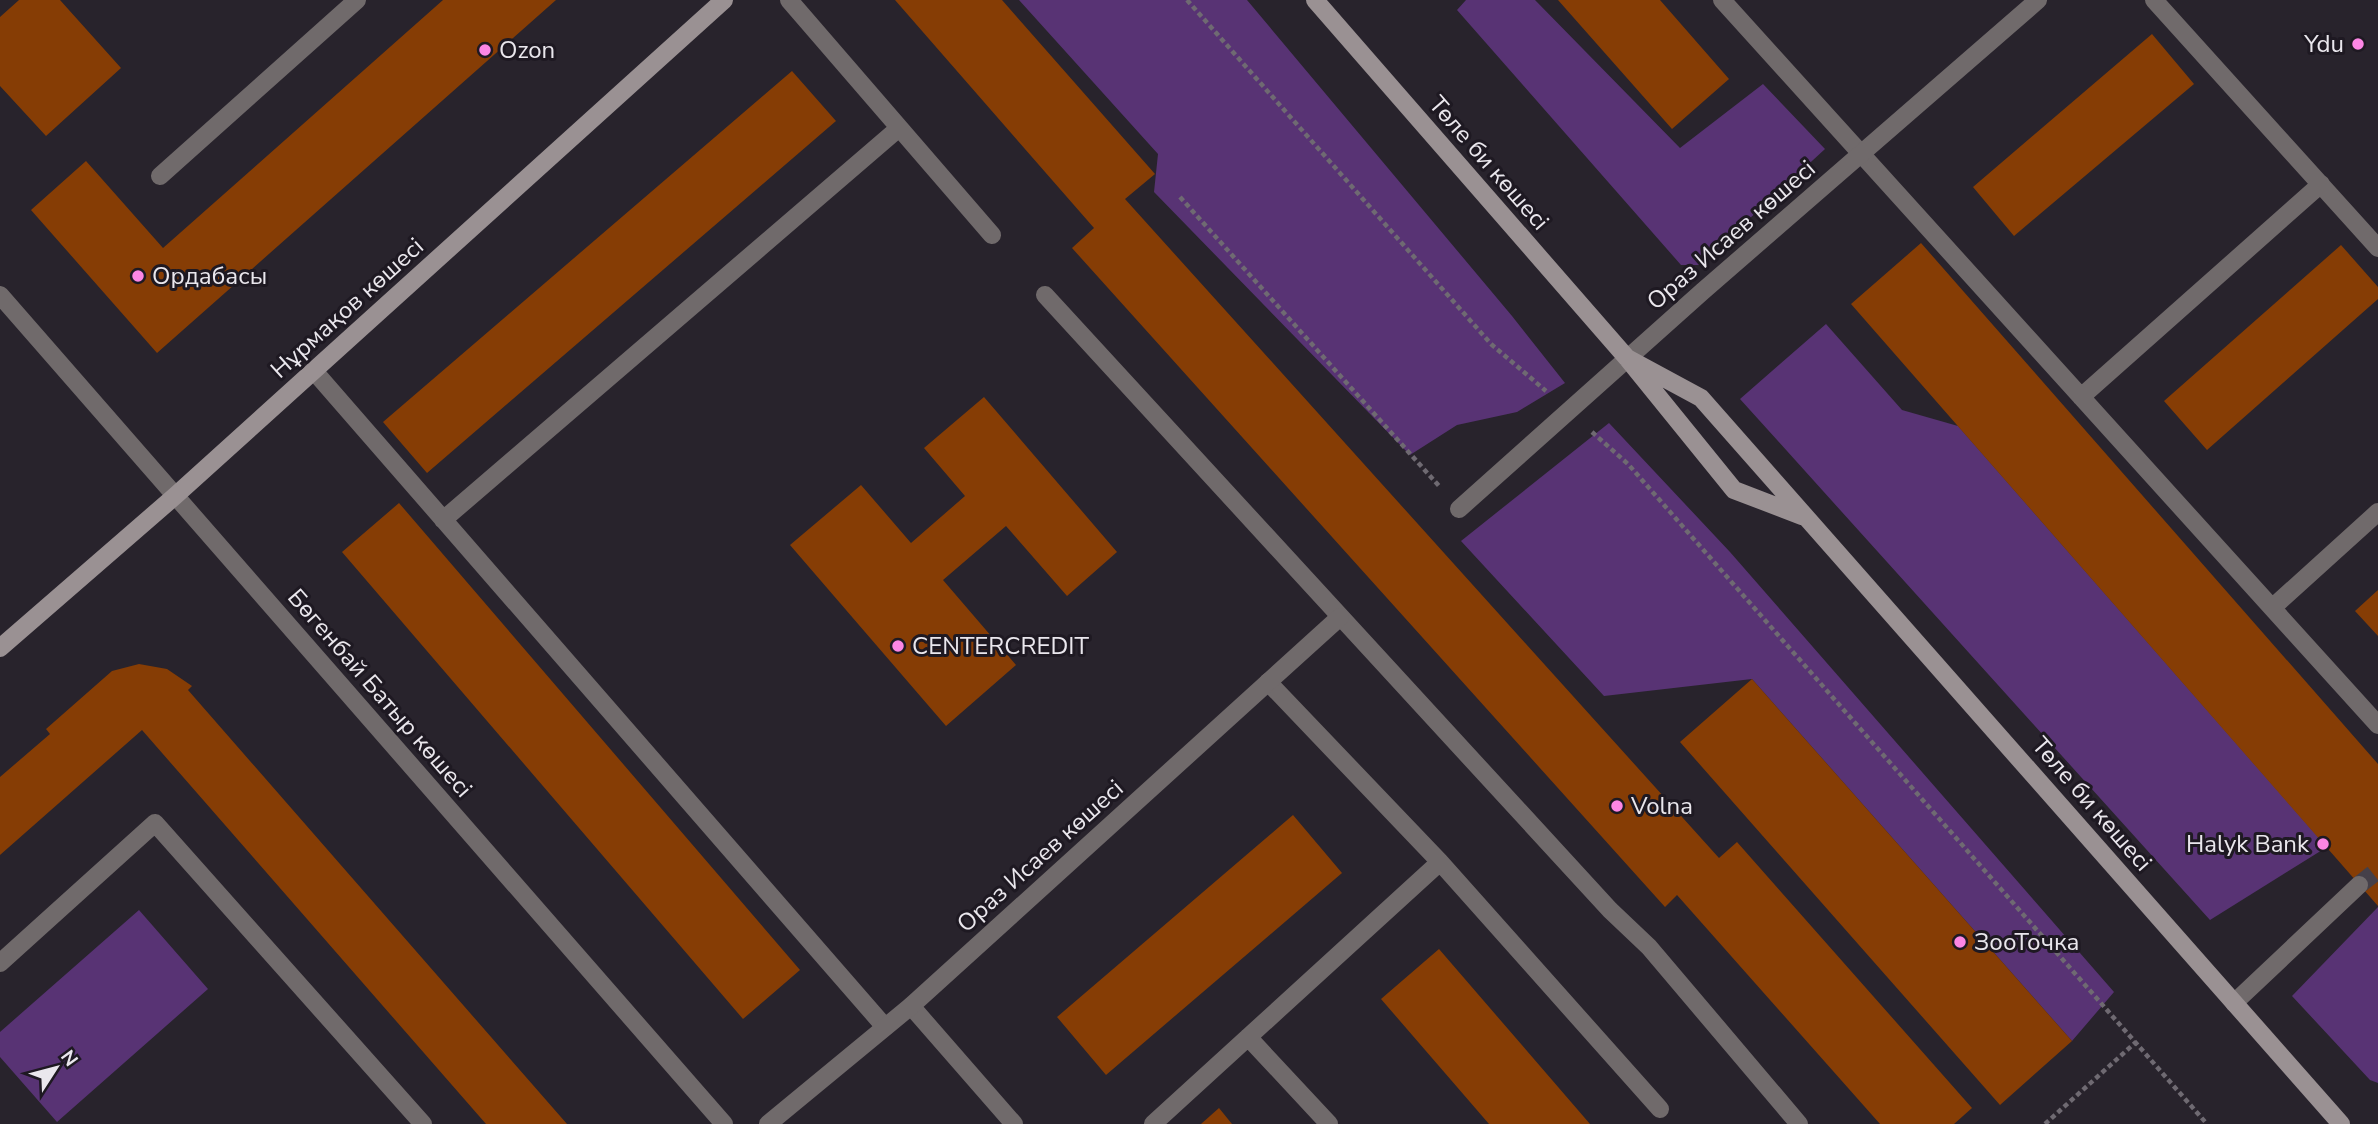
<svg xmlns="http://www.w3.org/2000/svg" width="2378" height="1124" font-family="'Nunito Sans',sans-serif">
<rect width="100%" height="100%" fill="#28232c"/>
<path fill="#583374" d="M1019,0H1247L1512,316L1565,383L1517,412L1457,425L1410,455L1154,192L1158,154Z
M1466,0H1535L1680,148L1763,84L1825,149L1699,265H1681L1457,10Z
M1826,324L1902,410L1958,426L2327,847L2210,920L1740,399Z
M1609,423L1730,552L2114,992L2072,1041L1752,679L1604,696L1461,541Z
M2378,907V1083L2370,1080L2292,996Z
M139,910L208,989L57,1122L0,1057V1032Z"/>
<path fill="#863d05" d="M19,0H60L121,68L46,136L0,86V17Z
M443,0H556L157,353L31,210L86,161L163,248Z
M895,0H1002L1155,174L1125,199L1719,858L1737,842L1972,1108L1954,1124H1880L1677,895L1665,907L1072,248L1094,228Z
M1558,0H1660L1729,79L1672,129Z
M2152,34L2194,84L2014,236L1973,187Z
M792,71L836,121L427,473L383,422Z
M1921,243L2378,764V906L1851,304Z
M2341,245L2378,287V299L2207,450L2164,401Z
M984,397L1117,552L1067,596L1006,526L943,580L1016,665L946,726L790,545L861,485L911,543L965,496L924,448Z
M399,503L800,970L743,1019L342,552Z
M2378,590V636L2355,611Z
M139,664L167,669L192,686L188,690L567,1124H486L142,730L0,855V777L50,734L46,729L112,671Z
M1752,679L2072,1041L2000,1105L1680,742Z
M1293,815L1342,873L1106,1075L1057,1017Z
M1439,949L1590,1124H1489L1381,999Z
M1219,1108L1232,1124H1201Z"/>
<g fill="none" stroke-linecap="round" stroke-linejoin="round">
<path stroke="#454049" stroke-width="18" stroke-dasharray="18 9" stroke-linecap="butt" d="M2359,885L2378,870"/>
<path stroke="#6f6a72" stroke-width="4.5" stroke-dasharray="5 3.5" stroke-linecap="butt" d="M1187,0L1491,344L1546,391
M1180,197L1439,486
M1592,432L1628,464L2207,1124
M2045,1124L2136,1042"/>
<path stroke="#706a6b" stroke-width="18" d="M789,0L992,235
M1722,0L2378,725
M2154,0L2378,248
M160,176L357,0
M1045,295L1610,910L1649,947L1799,1124
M314,371L885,1027
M2081,397L2321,184
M443,520L899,128
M2272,608L2378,512
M1268,682L1440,862L1660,1109
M0,963L155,823L423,1124
M911,1006L1014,1124
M1248,1037L1329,1124
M1153,1124L1440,862"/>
<path stroke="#706a6b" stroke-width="18" d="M0,295L724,1124
M1459,509L1703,291L2038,0
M2234,1003L2359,885
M768,1124L911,1006L1340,617"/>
<path stroke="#9a9193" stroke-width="18" d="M1315,0L1627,358L1734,490L1802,516
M1627,358L1701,398L2341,1124
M0,648L175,496L724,0"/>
</g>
<g fill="#fc86e4" stroke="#1e1922" stroke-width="2.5">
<circle cx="2358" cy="44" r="7"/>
<circle cx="485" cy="50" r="7"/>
<circle cx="138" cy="276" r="7"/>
<circle cx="898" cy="646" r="7"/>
<circle cx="1617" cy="806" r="7"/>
<circle cx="2323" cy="844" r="7"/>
<circle cx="1960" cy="942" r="7"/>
</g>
<g text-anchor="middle" stroke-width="6" stroke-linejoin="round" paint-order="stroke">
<g font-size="24" fill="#eae7ed" stroke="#1e1922" text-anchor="start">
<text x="2344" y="52" text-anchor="end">Ydu</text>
<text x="499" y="58">Ozon</text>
<text x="152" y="284">Ордабасы</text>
<text x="912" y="654">CENTERCREDIT</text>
<text x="1631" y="814">Volna</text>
<text x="2309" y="852" text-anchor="end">Halyk Bank</text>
<text x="1974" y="950">ЗооТочка</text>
</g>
<g font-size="24" fill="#eae7ed" stroke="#1e1922">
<text transform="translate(1489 163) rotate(49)" y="8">Төле би көшесі</text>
<text transform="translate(1731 235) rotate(-41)" y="8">Ораз Исаев көшесі</text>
<text transform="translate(347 308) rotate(-42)" y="8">Нұрмақов көшесі</text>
<text transform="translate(380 693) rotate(49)" y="8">Бөгенбай Батыр көшесі</text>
<text transform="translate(2092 804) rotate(49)" y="8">Төле би көшесі</text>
<text transform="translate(1040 856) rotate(-42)" y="8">Ораз Исаев көшесі</text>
</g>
</g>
<g transform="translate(56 1068) rotate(54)" stroke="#1e1922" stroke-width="5" paint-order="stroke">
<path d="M0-5L12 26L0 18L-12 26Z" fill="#eae7ed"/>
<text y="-10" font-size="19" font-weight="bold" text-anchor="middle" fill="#eae7ed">N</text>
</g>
</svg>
